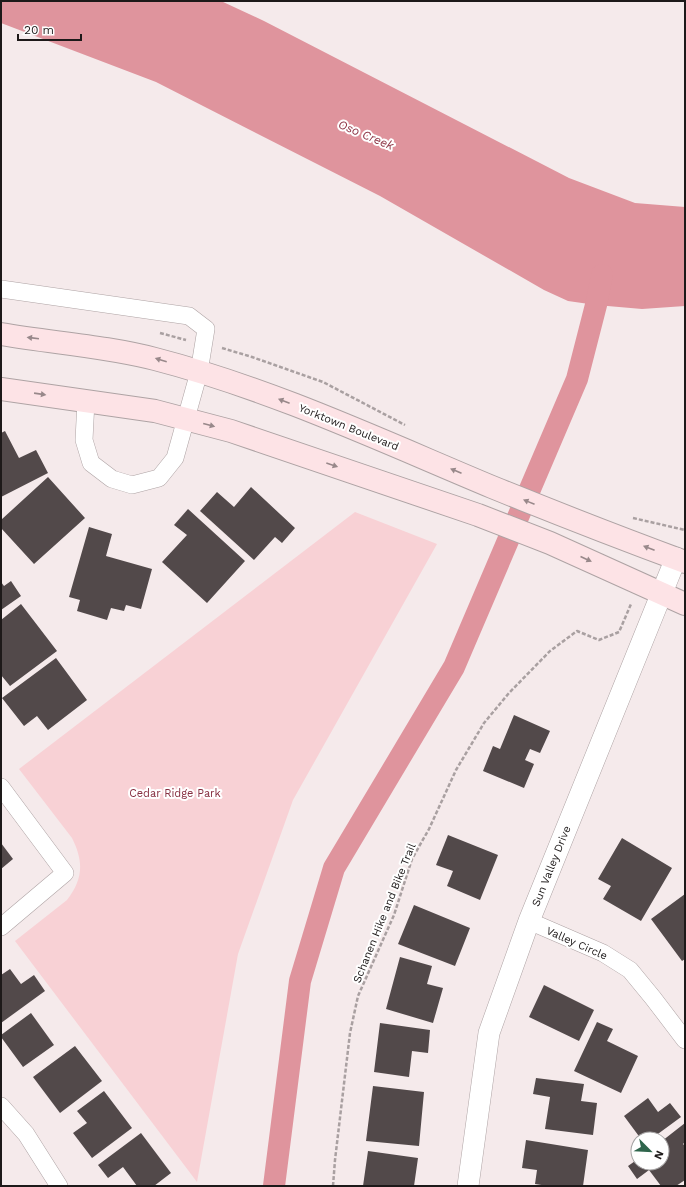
<svg xmlns="http://www.w3.org/2000/svg" width="686" height="1187" font-family="'Work Sans',sans-serif">
<rect width="100%" height="100%" fill="#f5eaeb"/>
<path fill="#f8d1d5" d="M355,512L437,544L293,800L238,954L197,1182L15,941L67,900C83,879 84,862 72,838L19,769Z"/>
<path fill="#df949d" d="M1,1H221L264,21L569,178L635,203L685,207V306L642,309L596,305L568,301L544,290L380,196L156,82L1,23Z"/>
<g fill="none" stroke-linecap="round" stroke-linejoin="round">
<path stroke="#df949d" stroke-width="22" d="M274,1186L300,981L334,868L454,667L577,379L596,305L602,275"/>
</g>
<path fill="#52494a" d="M5,431L19,458L36,450L48,473L1,497V433Z
M48,477L85,518L34,564L1,528V520Z
M251,487L295,528L282,543L275,537L254,560L200,511L217,492L234,507Z
M188,509L245,561L207,603L162,562L187,535L174,525Z
M89,527L112,534L106,556L152,569L141,609L126,605L124,611L111,608L107,620L77,611L80,600L69,597Z
M11,581L21,596L1,610V582L4,586Z
M21,604L57,651L10,686L1,675V620Z
M56,658L87,700L48,730L37,716L24,726L2,698Z
M514,715L550,731L540,753L530,749L525,760L534,764L524,788L483,771L493,746L500,749Z
M448,835L498,855L480,900L447,886L453,871L436,865Z
M622,838L672,868L641,921L603,899L611,886L598,879Z
M1,843L13,859L1,869Z
M685,894V959L682,961L651,919Z
M414,905L470,928L455,966L398,944Z
M400,957L432,966L427,984L443,988L433,1023L386,1009Z
M10,969L21,984L34,975L45,991L1,1023V975Z
M544,985L594,1010L579,1041L529,1017Z
M31,1013L54,1045L23,1067L1,1037V1035Z
M597,1022L613,1029L607,1041L638,1056L621,1093L574,1071Z
M380,1023L430,1030L428,1053L412,1051L409,1077L374,1072Z
M75,1046L102,1081L60,1113L33,1077Z
M536,1078L584,1084L581,1101L597,1103L593,1135L545,1129L550,1097L533,1094Z
M373,1086L424,1092L419,1146L366,1141Z
M104,1091L132,1128L92,1158L73,1133L87,1123L77,1111Z
M648,1098L658,1112L670,1103L681,1117L651,1139H641L624,1116Z
M685,1123V1142L683,1144L685,1146V1180L676,1186H661L649,1170L637,1179L628,1166L638,1159V1163H662V1141Z
M141,1133L171,1173L154,1186H137L123,1167L108,1178L98,1165Z
M526,1140L588,1150L583,1186H548L535,1184L537,1170L522,1168Z
M368,1151L418,1158L414,1186H363Z"/>
<g fill="none" stroke-linecap="round" stroke-linejoin="round">
<defs>
<path id="minor" d="M1,289L189,316L206,329L199,372L175,458L159,478L132,485L112,479L91,463L84,440L86,401
M1,787L65,873L1,927
M529,921L603,953L630,970L653,998L685,1040
M1,1106L26,1134L59,1186"/>
<path id="tertiary" d="M468,1186L489,1033L529,921L676,558"/>
<path id="secondary" d="M1,334C53,343 105,346 155,359C271,389 382,441 492,487C556,513 620,538 685,562
M1,389L155,411L231,431L478,515L550,543L685,604"/>
</defs>
<use href="#minor" stroke="#aea3a4" stroke-width="18"/>
<use href="#tertiary" stroke="#aea3a4" stroke-width="22"/>
<use href="#secondary" stroke="#aea3a4" stroke-width="24"/>
<path stroke="#a9a0a1" stroke-width="2.5" stroke-dasharray="4 2" stroke-linecap="butt" d="M160,333L186,340
M222,348L252,357L323,382L405,425
M633,518L685,530
M333,1186L335,1160L350,1033L358,996L394,915L412,859L429,829L456,770L484,723L509,693L550,651L577,631L599,640L619,632L631,604"/>
<use href="#minor" stroke="#fff" stroke-width="17"/>
<use href="#tertiary" stroke="#fff" stroke-width="21"/>
<use href="#secondary" stroke="#fde3e6" stroke-width="22"/>
</g>
<defs><path id="oneway-solid" d="M-6-.8H1V-3.2L6.5 0L1 3.2V.8H-6Z"/></defs>
<g fill="#98888a">
<use href="#oneway-solid" transform="translate(33 338) rotate(-173)"/>
<use href="#oneway-solid" transform="translate(161 360) rotate(-163)"/>
<use href="#oneway-solid" transform="translate(40 394) rotate(8)"/>
<use href="#oneway-solid" transform="translate(284 401) rotate(-159)"/>
<use href="#oneway-solid" transform="translate(209 425) rotate(15)"/>
<use href="#oneway-solid" transform="translate(332 465) rotate(19)"/>
<use href="#oneway-solid" transform="translate(456 471) rotate(-157)"/>
<use href="#oneway-solid" transform="translate(529 502) rotate(-158)"/>
<use href="#oneway-solid" transform="translate(649 548) rotate(-159)"/>
<use href="#oneway-solid" transform="translate(586 559) rotate(24)"/>
</g>
<g text-anchor="middle" stroke-width="4" stroke-linejoin="round" paint-order="stroke">
<g font-size="11" fill="#1d1919" stroke="#fff">
<text transform="translate(349 427) rotate(22)" y="4">Yorktown Boulevard</text>
<text transform="translate(551 866) rotate(-68)" y="4">Sun Valley Drive</text>
<text transform="translate(384 913) rotate(-68)" y="4">Schanen Hike and Bike Trail</text>
<text transform="translate(577 943) rotate(24)" y="4">Valley Circle</text>
</g>
<g font-size="11" fill="#852d3f" stroke="#fff">
<text x="175" y="797">Cedar Ridge Park</text>
</g>
<g font-size="12" font-style="italic" fill="#8e3546" stroke="#fff">
<text transform="translate(366 135) rotate(23)" y="4">Oso Creek</text>
</g>
</g>
<rect width="686" height="1187" fill="none" stroke="#1d1919" stroke-width="4"/>
<g transform="translate(650 1151) rotate(114)"><circle r="19" fill="#ffffff" stroke="#a5a3a3"/>
<path d="M0-3L7 15L0 10L-7 15Z" fill="#2f654c"/>
<text y="-6" font-size="11" font-weight="bold" text-anchor="middle" fill="#1d1919">N</text>
</g>
<path d="M18 34v6h63v-6" fill="none" stroke="#1d1919" stroke-width="2"/>
<text x="24" y="34" font-size="12" fill="#1d1919" stroke="#ffffff" stroke-width="3" paint-order="stroke">20 m</text>
</svg>
